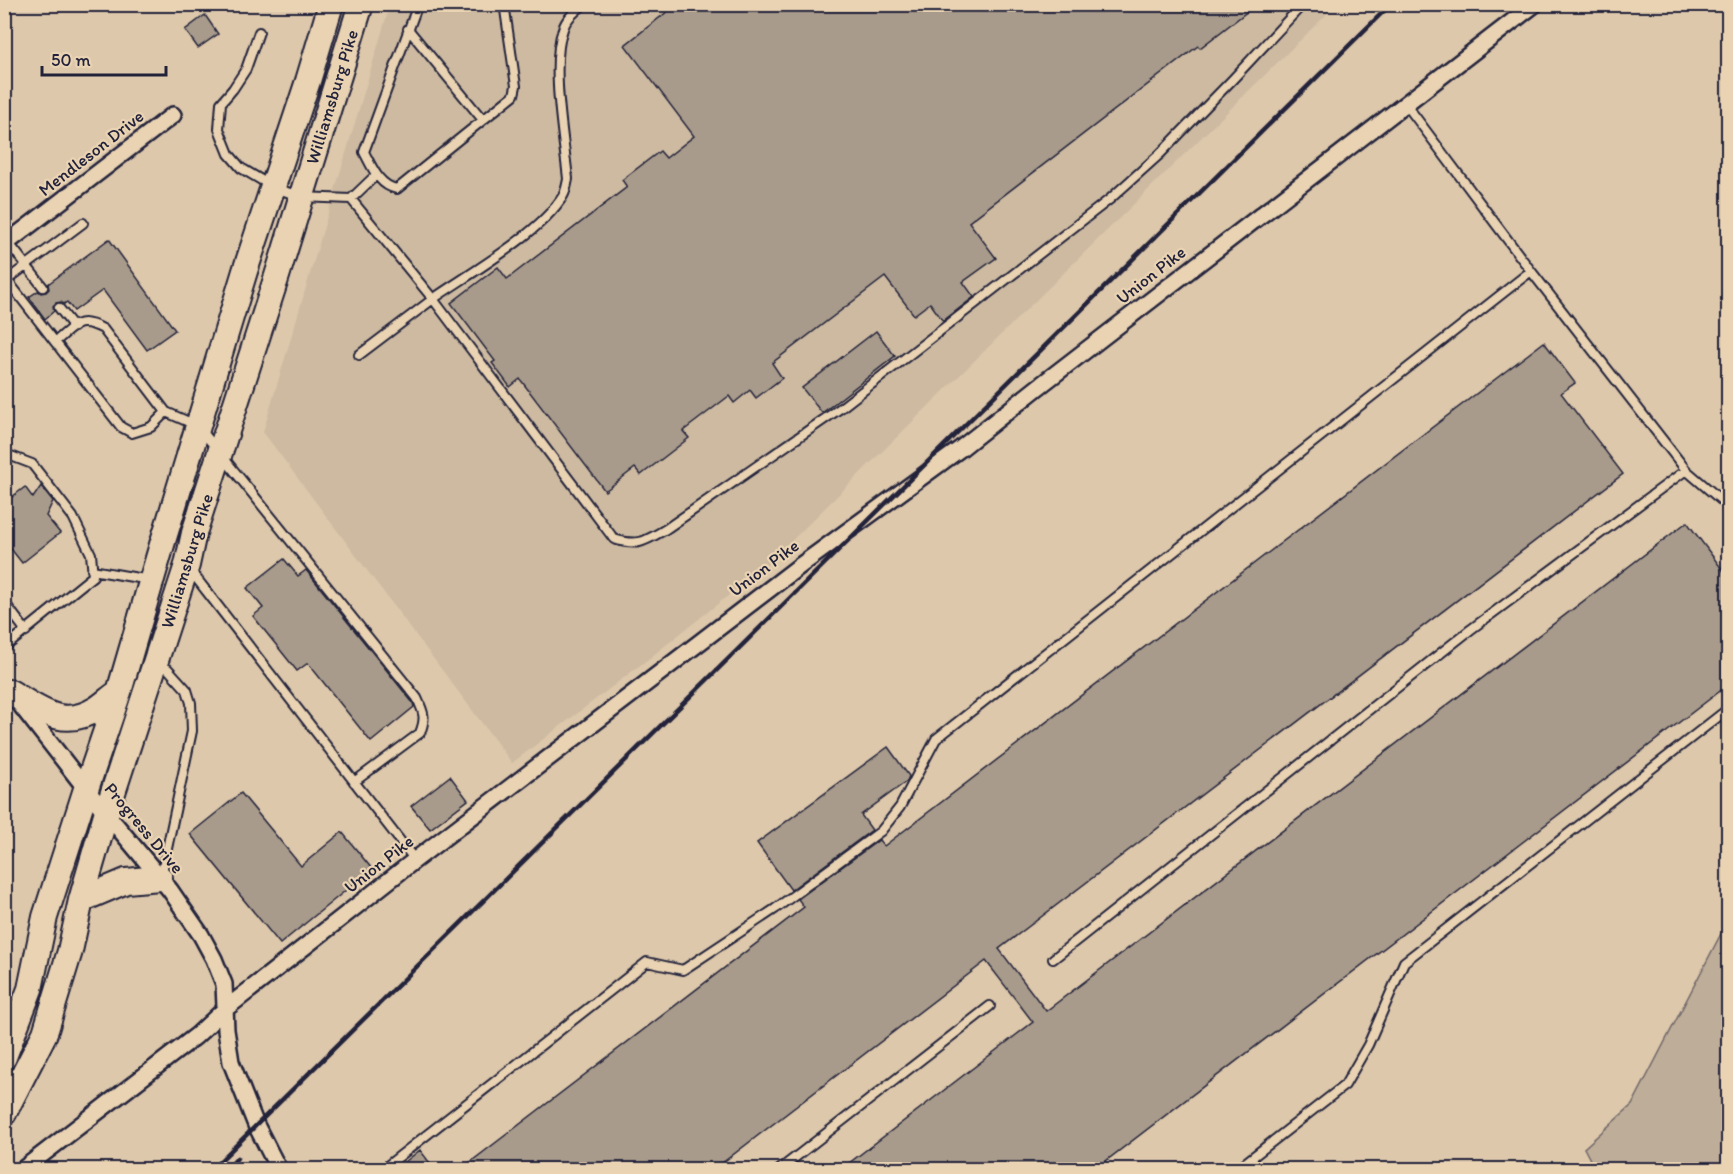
<svg xmlns="http://www.w3.org/2000/svg" width="1733" height="1174" font-family="Itim,sans-serif">
<rect width="100%" height="100%" fill="#ddc8ab"/>
<filter id="ink" filterUnits="userSpaceOnUse"><feTurbulence type="fractalNoise" baseFrequency=".0167" numOctaves="2"/><feDisplacementMap in="SourceGraphic" scale="12" xChannelSelector="R" yChannelSelector="G"/><feConvolveMatrix kernelMatrix="1 2 1 2 8 2 1 2 1" color-interpolation-filters="sRGB"/></filter>
<g filter="url(#ink)">
<path fill="#cdbaa1" d="M390,5H1336L768,564L647,660L512,763L263,432Z"/>
<path fill="#bead98" stroke="#70686a" stroke-width="1.5" d="M1728,914V1169H1595L1584,1148L1632,1105L1726,924Z"/>
<path fill="#a89b8b" stroke="#22223b" stroke-width="1.5" d="M677,4H1257L1200,48L1198,46L969,222L996,258L963,282L974,297L943,321L930,303L914,315L885,277L772,363L782,378L756,398L750,390L734,403L729,396L683,431L689,438L641,475L635,468L605,491L520,379L510,387L492,363L495,361L451,303L498,267L507,279L627,187L622,180L660,151L666,158L694,136L625,45Z
M205,15L218,34L198,48L185,30Z
M109,239L175,330L147,350L103,290L74,311L67,302L64,304L61,302L56,303L53,306L54,311L45,319L29,297L38,291L41,293L46,292L49,289L48,284Z
M876,331L895,356L822,413L802,388Z
M1544,342L1575,383L1561,393L1623,474L999,949L1046,1011L1687,522L1728,577V685L1094,1170H840L1033,1022L986,961L713,1170H460L804,907L798,899L879,840L884,846Z
M41,486L53,501L46,516L60,533L22,563L4,540V503L25,487L33,498Z
M284,559L298,576L306,570L413,703L414,707L371,742L308,663L297,671L253,616L263,608L247,588Z
M888,747L909,776L907,781L861,815L872,830L791,890L757,843Z
M450,776L468,800L430,829L411,806Z
M241,793L301,866L342,832L372,869L280,944L190,834Z
M420,1150L435,1170H395Z"/>
<g fill="none" stroke-linecap="round" stroke-linejoin="round">
<defs>
<path id="lane" d="M418,4L364,152C372,167 379,186 397,189L483,120
M584,4C576,11 566,18 563,29C550,65 564,139 568,179C567,184 566,191 563,196C540,234 470,273 433,299L614,539C639,547 645,541 666,529L842,407L1110,199L1160,154L1232,80L1303,4
M408,29L483,120L514,95L516,86L505,10L508,4
M259,32L246,69L233,89L221,103L219,129L229,154L241,168L273,187L301,197L351,199L376,175
M1405,103L1531,271
M351,199L433,299L359,355
M83,223L7,280L121,427L132,433L151,427L166,412
M8,242L43,287
M59,308L74,327
M55,342C75,326 77,316 103,329L166,412L198,426L417,698C424,713 426,718 420,733L354,782
M4,457L11,456L32,464L73,517L91,554L93,576L4,648
M92,570L150,580
M190,570L415,860
M4,602L26,631
M157,664L168,669L187,690L191,703L192,731L161,877
M1053,959L1470,630L1686,470
M382,1170L647,962L683,970L775,909L881,831L900,807L936,739L1531,271L1686,470L1728,506
M779,1170L990,1006
M1236,1170L1345,1085L1368,1045L1404,962L1728,709"/>
<path id="street" d="M4,245L173,115
M19,703L86,789L170,890L201,935L214,959L224,984L226,1030L231,1062L256,1125L279,1170
M22,1170L196,1036L224,1010L415,860L801,565L960,449L1037,388L1535,4"/>
<path id="primary" d="M10,692C40,709 62,730 96,709C104,704 111,697 119,692
M81,900L126,881L160,878
M4,1057L30,989L45,917L86,789L119,692L161,548L245,271L308,81L331,4
M4,1113L45,1033L70,951L81,900L106,814L187,565L194,533L277,276L361,4"/>
</defs>
<use href="#lane" stroke="#22223b" stroke-width="12"/>
<use href="#street" stroke="#22223b" stroke-width="20"/>
<use href="#primary" stroke="#22223b" stroke-width="28"/>
<use href="#lane" stroke="#e9d3b2" stroke-width="8"/>
<use href="#street" stroke="#e9d3b2" stroke-width="15"/>
<use href="#primary" stroke="#e9d3b2" stroke-width="24"/>
<path stroke="#22223b" stroke-width="4.5" d="M211,1170L1391,4
M227,1170L237,1158"/>
</g>
</g>
<g text-anchor="middle" stroke-width="4.5" stroke-linejoin="round" paint-order="stroke">
<g font-size="18" fill="#22223b" stroke="#e9d3b2">
<text transform="translate(332 97) rotate(-73)" y="6">Williamsburg Pike</text>
<text transform="translate(91 153) rotate(-38)" y="6">Mendleson Drive</text>
<text transform="translate(1151 275) rotate(-38)" y="6">Union Pike</text>
<text transform="translate(187 561) rotate(-73)" y="6">Williamsburg Pike</text>
<text transform="translate(764 568) rotate(-37)" y="6">Union Pike</text>
<text transform="translate(144 828) rotate(50)" y="6">Progress Drive</text>
<text transform="translate(379 864) rotate(-38)" y="6">Union Pike</text>
</g>
</g>
<rect width="1733" height="1174" fill="none" stroke="#e9d3b2" stroke-width="24"/>
<rect x="12" y="12" width="1709" height="1150" fill="none" stroke="#22223b" stroke-width="2" filter="url(#ink)"/>
<path d="M42 66v9h124v-9" fill="none" stroke="#22223b" stroke-width="3"/>
<text x="51" y="66" font-size="18" fill="#22223b" stroke="#e9d3b2" stroke-width="4.5" paint-order="stroke">50 m</text>
</svg>
